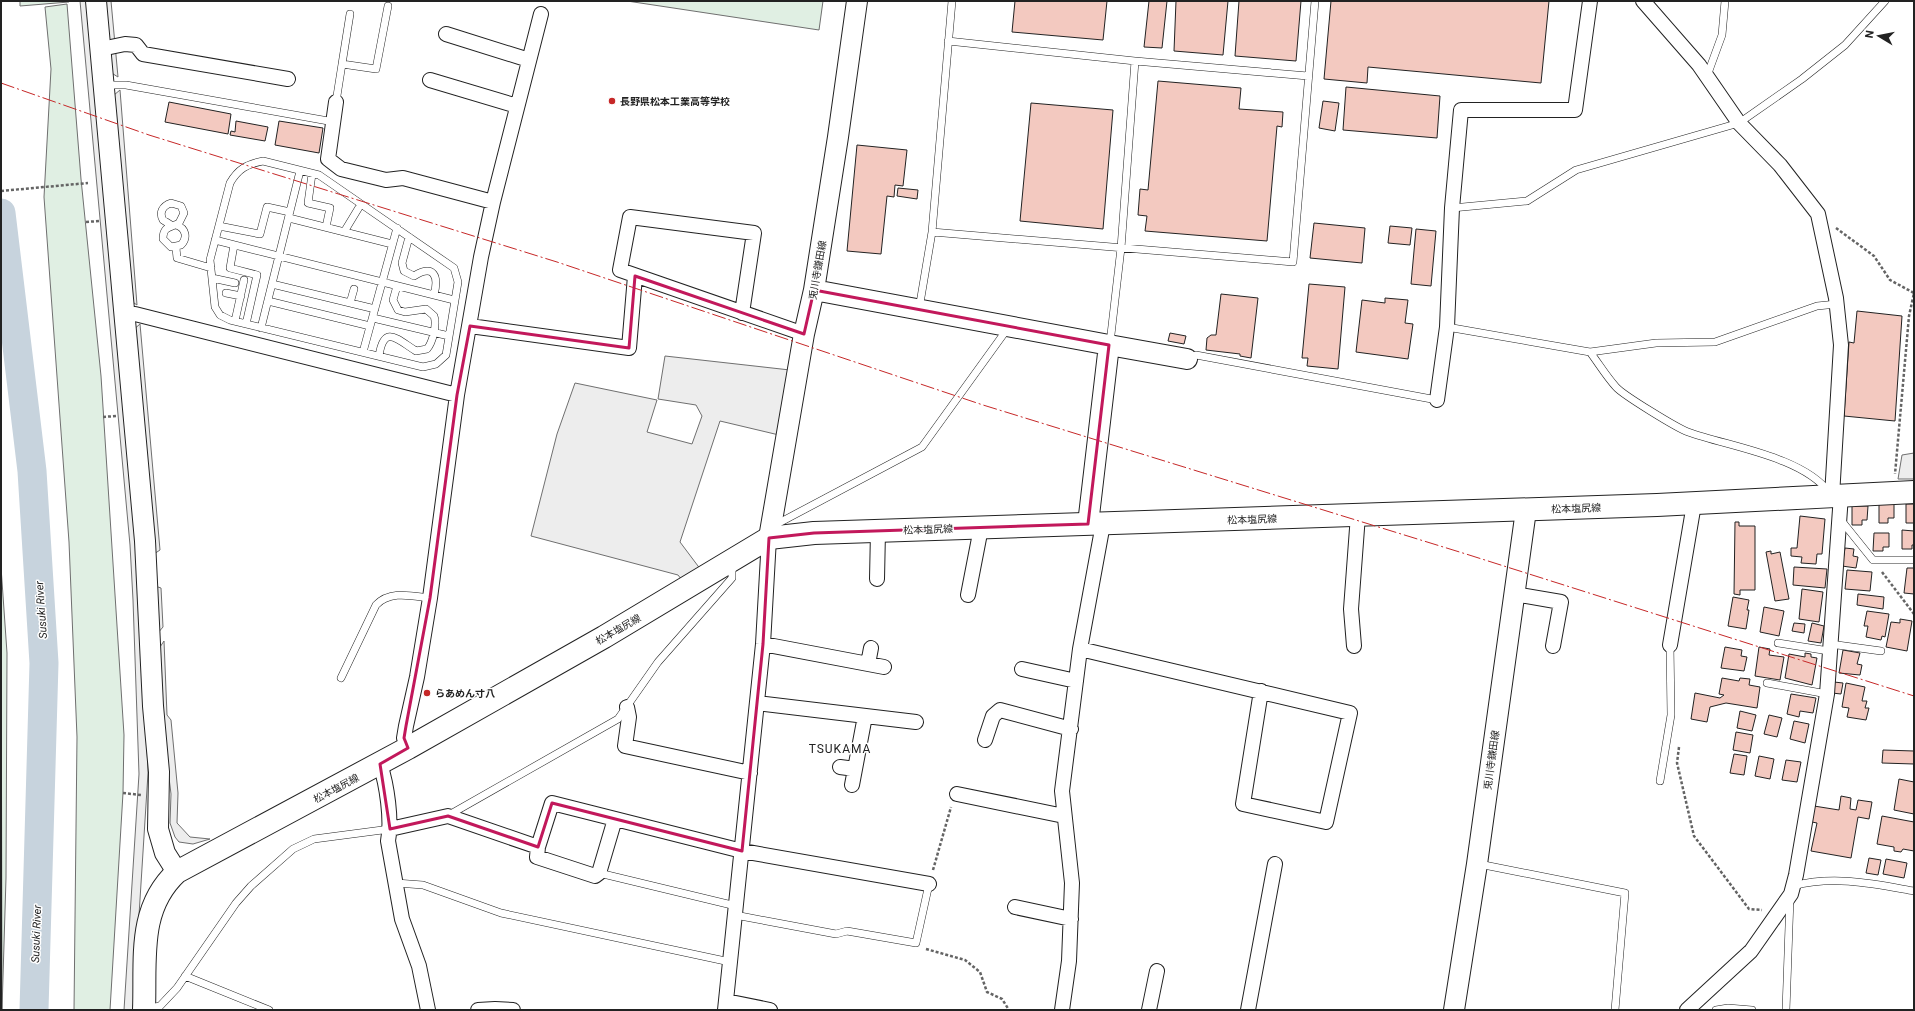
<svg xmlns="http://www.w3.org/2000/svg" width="1915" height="1011" font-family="Roboto,'Noto Sans JP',sans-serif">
<rect width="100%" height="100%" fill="#fff"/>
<path fill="#e0efe3" stroke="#6f6f6f" d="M20,1H69V2L20,6Z
M627,1H823L819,30Z
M67,4L81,179L101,376L124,735L123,793L110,1010H74L77,737L69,542L44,197L51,69L45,7Z
M1,567L7,653L6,878L2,1010Z"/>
<path fill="#ededed" stroke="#6f6f6f" d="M80,1H89L142,600L148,773L133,1010H124L139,774L133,600L130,545Z
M103,1H111L118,77L110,72Z
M120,90L137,305L131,301L114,95Z
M140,324L160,550L154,554L133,330Z
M665,356L790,370L779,435L720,421L680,542L701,570L682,580L678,575L531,536L557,434L575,383L657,400L647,432L692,444L702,416L696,405L658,399Z
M1914,453V479H1898L1902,455Z
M158,587L161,588L163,627L157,634L155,589Z
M164,641L167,715L171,720L178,793L177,823L190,837L210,839L193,844L179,842L175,837L170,823L171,794L161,713L158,650Z"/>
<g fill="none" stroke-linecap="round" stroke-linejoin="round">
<path stroke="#c7d3dd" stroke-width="29" d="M1,213L32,471L44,663L34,1010"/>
</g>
<path fill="#f3c9c0" stroke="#222" d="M1015,1H1107L1103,40L1012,32Z
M1149,1H1167L1162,48L1144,47Z
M1176,1H1228L1223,55L1174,51Z
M1239,1H1301L1296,61L1235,56Z
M1331,1H1549L1541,83L1368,67L1367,83L1324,79Z
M1158,81L1241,88L1239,109L1283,112L1282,127L1277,126L1267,241L1145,231L1147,216L1138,215L1140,189L1148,190Z
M1346,87L1440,96L1437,138L1343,130Z
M1323,101L1339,103L1335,131L1319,128Z
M169,102L231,114L228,134L165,122Z
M1031,103L1113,110L1103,229L1020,221Z
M236,121L268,127L265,141L230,135L231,131L235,132Z
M279,121L323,128L319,153L275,145Z
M857,145L907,150L903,186L895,185L894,197L887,196L881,254L847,251Z
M898,188L918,190L917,199L897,196Z
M1314,223L1365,228L1362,263L1310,258Z
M1390,226L1412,228L1410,245L1388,243Z
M1416,229L1436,231L1431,286L1411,284Z
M1309,284L1345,287L1338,369L1307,366L1308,358H1302Z
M1221,294L1258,298L1251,358L1240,356V354L1206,350L1207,338L1211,335H1216Z
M1385,298L1408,300L1405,323L1413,324L1408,359L1356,352L1362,300L1385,303Z
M1857,311L1902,316L1895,421L1844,416L1849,342L1854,343Z
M1170,333L1186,336L1184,344L1168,341Z
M1879,504H1894V518H1888V523H1879Z
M1906,504H1914V523H1906Z
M1852,506H1868L1867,520H1862V525H1852Z
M1800,516L1825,519L1822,554H1817L1816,564L1801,563L1802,557L1791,556V548H1797Z
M1735,522H1739V526H1755V590H1740V595L1734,594Z
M1902,530L1914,531V545H1912V549H1902Z
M1874,533H1889V547H1883V551H1873Z
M1845,548L1854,549L1853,556L1858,557L1856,568L1842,566Z
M1771,551V554L1780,552L1789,599L1775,601L1766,552Z
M1794,567L1827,569L1825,588L1793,585Z
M1907,568H1914V594L1904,593Z
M1847,570L1872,572L1870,591L1845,589Z
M1802,589L1823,592L1819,622L1799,619Z
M1858,594L1884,597L1883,609L1857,605Z
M1733,597L1749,600L1747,610H1749L1746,629L1728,626Z
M1764,607L1784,611L1779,636L1760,632Z
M1867,611L1889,614L1885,637L1882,636L1881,640L1866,637L1868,626H1864Z
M1900,619L1912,621L1907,651L1886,647L1891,622L1900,623Z
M1794,623L1805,624L1804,633L1792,631Z
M1812,623L1824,626L1821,643L1808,641Z
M1725,647L1742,650L1741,656L1747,657L1744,671L1721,668Z
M1759,647L1770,649L1769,655L1784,657L1780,680L1755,676Z
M1843,650L1860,653L1857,664L1862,665L1860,675L1839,673Z
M1805,653L1811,654V657L1817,658L1812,685L1785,678L1789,654L1805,657Z
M1722,678L1739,681L1740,678L1750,679L1749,685L1760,687L1757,708L1726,703L1710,707L1707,722L1691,719L1695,693L1720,698L1724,695L1719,694Z
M1834,682L1843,683L1841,694L1832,693Z
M1846,683L1865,687L1862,701H1867L1865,708H1869L1866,720L1847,717L1849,708L1842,707Z
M1791,694L1816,698L1813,713L1800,711L1799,717L1787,714Z
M1740,711L1756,715L1752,731L1737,728Z
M1769,715L1782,718L1777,737L1764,734Z
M1794,721L1809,724L1805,743L1790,739Z
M1736,732L1753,735L1750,753L1733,750Z
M1883,750L1914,751V764L1882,763Z
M1734,754L1747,756L1744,775L1730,773Z
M1759,756L1774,759L1770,779L1755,776Z
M1786,760L1801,762L1797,782L1782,780Z
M1899,779L1914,782V814L1894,810Z
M1841,796L1851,798L1850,809L1856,810L1858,800L1872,802L1869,819L1858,817L1851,858L1811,851L1817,823L1812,822L1814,806L1839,810Z
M1882,816L1914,822V851L1903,849L1901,852L1894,851V847L1877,844Z
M1869,858L1881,860L1878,875L1866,873Z
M1886,859L1907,863L1904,878L1883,874Z"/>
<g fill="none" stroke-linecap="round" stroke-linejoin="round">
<defs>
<path id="lane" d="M350,14L342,64L376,69L388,6
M948,41L1135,61L1308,76
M1707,76L1722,35L1725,1
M104,85H126L334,122
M336,102L342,64
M263,161L319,175L454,268L458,282L446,355L436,364L423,367L230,320L220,315L215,307L210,260L230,183C238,169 247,164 263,161Z
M312,174L308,203L330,208L326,227
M1452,208L1527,201L1576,170L1739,123L1802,79L1845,45L1885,1
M289,218L392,244
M171,225L163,220C159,213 162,206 171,203L181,206L184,213L179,223C170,228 163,226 163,239L171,247L181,245C188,238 186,228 176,225
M219,226L260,234L267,207L290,212
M344,232L361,204
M932,232L1293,262L1315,1
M409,237L402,263L404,271L414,276C434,264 439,276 434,295
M215,240L454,300
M234,245L230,268L257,275L246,324
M176,248L177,258L211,268
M212,278L235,283
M272,284L375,309
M226,293L241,296
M268,301L370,326
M350,303L354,289
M919,309L932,232L952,1
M373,318L449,336
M235,321L244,280
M1447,327L1590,352C1599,364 1606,376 1616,387C1623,395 1677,428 1688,432C1730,447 1801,456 1829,492
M261,328L300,171
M1110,343L1121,248L1135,61
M363,352L397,228
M1590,352L1656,343L1715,342L1817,306L1837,304
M379,356C384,323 398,340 416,351L427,349C433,342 437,324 434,316L426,309L405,312L398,310L393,300L397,286
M1189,358L1196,355L1437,400
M1840,519L1873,560H1914
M775,525L922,447L1008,328
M1778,643L1829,651
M1830,644L1881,651
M341,678L376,605C390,590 412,596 430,598
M1767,683L1827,694
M1660,781L1671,715L1670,645
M449,815L618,719L658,662L732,578V565
M1479,864L1625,893L1615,1010
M599,873L736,906
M396,883L423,885L501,913L730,962
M1793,886C1834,875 1874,884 1914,891
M735,915L836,934L847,931L916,943L929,884
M185,976L269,1010
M146,1009L160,1006L177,988L236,903L251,886L293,849L314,839L390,829
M1716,1010L1728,1008L1752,1010
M1786,1010L1790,898"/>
<path id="street" d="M1643,1L1699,65L1739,123L1780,165L1818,214L1836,298L1841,345L1832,496
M446,34L529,60
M101,49L125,44L136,45L143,54L288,79
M430,80L517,106
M336,102L328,159L341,169L386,180L403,178L493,202
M742,313L754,233L630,217L620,270L804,334
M125,315L135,314L457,395
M470,326L629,348L635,276
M1437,400L1447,327L1452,208L1461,110H1575L1590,1
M877,579L878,531
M1514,594L1561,602L1553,646
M968,595L981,528
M763,644L884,667
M1670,645L1694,504
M1354,646L1351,609L1358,515
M1080,649L1350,713L1326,822L1243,804L1261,691
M868,664L871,648
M1022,669L1076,681
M757,703L916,722
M627,707L629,717L625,746L750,773
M985,740L993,716L1000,710L1071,729
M408,748L404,738L406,726L417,677L430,598L457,395L481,257L493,202L541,14
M380,764C387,785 392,820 388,841L402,919L419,966L428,1010
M840,767L855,769
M852,785L865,716
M957,794L1064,816
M390,829L448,816L538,847L552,803L742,851L929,884
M538,847L537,857L595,876L599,873L615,819
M1015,907L1071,919
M726,1001L770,1010
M478,1010L495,1009L513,1010
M725,1010L763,644L769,538
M1062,1010L1069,961L1072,883L1062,791L1080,649L1103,524
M1149,1010L1157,971
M1248,1010L1275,864
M1687,1010L1751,951L1791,894L1796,875L1827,694L1841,495"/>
<path id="secondary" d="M96,1L145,541L153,706L159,772L158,829L165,853L177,872
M814,290L1109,345
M1088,524L1109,345L1187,359
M769,538L804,334L814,290L838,137L857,1
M1454,1010L1477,864L1526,510"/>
<path id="primary" d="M144,1010C146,960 137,909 177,872L408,748L604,637L769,538L814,533L1657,505L1914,492"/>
</defs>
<use href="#lane" stroke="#222" stroke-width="8"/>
<use href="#street" stroke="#222" stroke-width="16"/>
<use href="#secondary" stroke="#222" stroke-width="22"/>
<use href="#primary" stroke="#222" stroke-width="24"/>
<path stroke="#646464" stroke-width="2.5" stroke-dasharray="3 2" stroke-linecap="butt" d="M1,191L88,183
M86,222L99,221
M1836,228L1874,256L1890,280L1914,293L1909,316L1895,474
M103,417L116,416
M1882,572L1914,614
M1679,747L1677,763L1694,836L1749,909L1762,910
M123,793L141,795
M933,870L951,807
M926,949L965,960L980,972L987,992L1002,999L1009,1010"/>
<use href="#lane" stroke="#fff" stroke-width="7"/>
<use href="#street" stroke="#fff" stroke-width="14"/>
<use href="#secondary" stroke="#fff" stroke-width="20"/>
<use href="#primary" stroke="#fff" stroke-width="22"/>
<path stroke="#c62828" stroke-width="1" stroke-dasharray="14 3 2 3" stroke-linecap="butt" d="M1,83L149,135L557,262L983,405L1466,554L1914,696"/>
</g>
<path fill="none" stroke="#c2185b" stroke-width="3" stroke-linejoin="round" d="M635,276L804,334L814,290L1109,345L1088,524L814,533L769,538L763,644L742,851L552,803L538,847L448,816L390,829L380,764L408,748L404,738L406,726L430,598L457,395L470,326L629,348Z"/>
<g fill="#c62828" stroke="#fff" stroke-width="1.5">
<circle cx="612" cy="101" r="4"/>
<circle cx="427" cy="693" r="4"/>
</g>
<g text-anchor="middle" stroke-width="3" stroke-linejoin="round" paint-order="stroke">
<g font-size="10" font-weight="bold" fill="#222" stroke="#fff" text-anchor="start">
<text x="620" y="105">長野県松本工業高等学校</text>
<text x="435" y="697">らあめん寸八</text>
</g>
<g font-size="10" fill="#222" stroke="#fff">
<text transform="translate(817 270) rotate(-80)" y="4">兎川寺鎌田線</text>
<text transform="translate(1576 508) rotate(-2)" y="4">松本塩尻線</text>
<text transform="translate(1252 519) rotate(-2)" y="4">松本塩尻線</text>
<text transform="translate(928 529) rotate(-2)" y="4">松本塩尻線</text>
<text transform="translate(618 629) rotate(-30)" y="4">松本塩尻線</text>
<text transform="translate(1491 760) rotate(-82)" y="4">兎川寺鎌田線</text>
<text transform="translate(336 788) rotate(-28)" y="4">松本塩尻線</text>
</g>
<g font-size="11" font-style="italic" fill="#222" stroke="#fff">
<text transform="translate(41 610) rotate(-94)" y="4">Susuki River</text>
<text transform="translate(36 934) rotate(-88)" y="4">Susuki River</text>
</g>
<g font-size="12" letter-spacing="1" fill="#222" stroke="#fff">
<text x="840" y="753">TSUKAMA</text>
</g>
</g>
<rect width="1915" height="1011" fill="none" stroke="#222222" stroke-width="4"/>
<g transform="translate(1879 36) rotate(280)" stroke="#ffffff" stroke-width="3" paint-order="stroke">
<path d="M0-3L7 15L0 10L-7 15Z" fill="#222222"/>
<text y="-6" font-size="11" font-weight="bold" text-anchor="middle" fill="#222222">N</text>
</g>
</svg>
